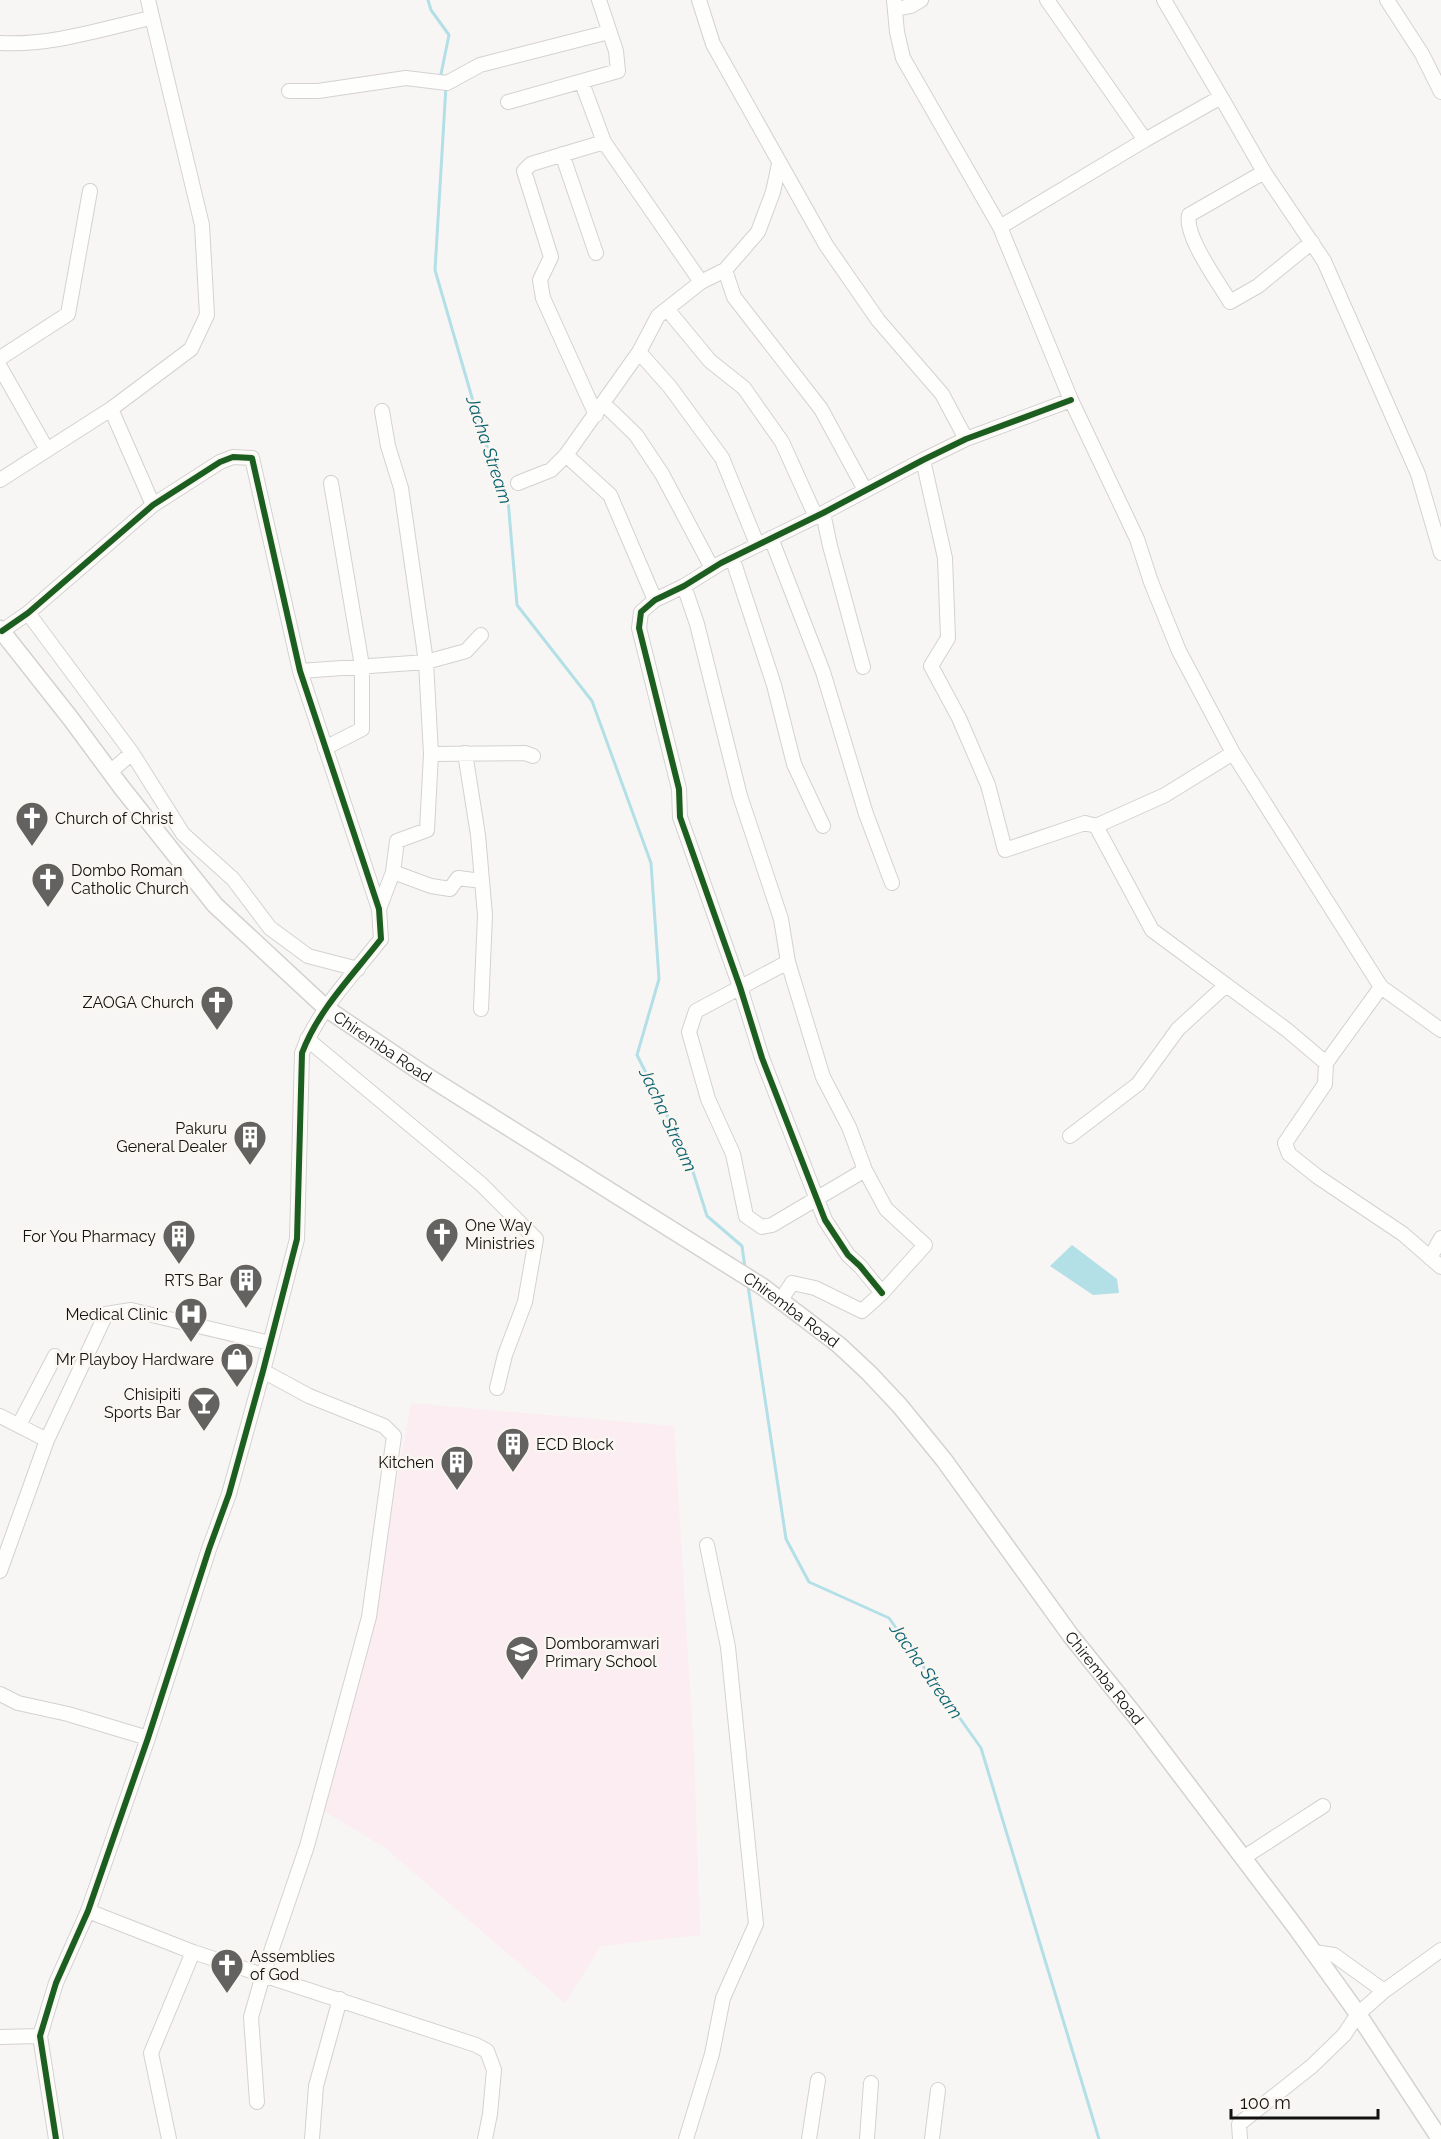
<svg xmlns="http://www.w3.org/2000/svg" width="1441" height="2139" font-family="Raleway,sans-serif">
<rect width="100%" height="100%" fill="#f8f6f4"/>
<path fill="#fbedf1" d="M411,1403L674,1426L694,1753L700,1935L601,1946L565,2003L384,1847L322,1810L374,1609Z"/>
<path fill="#b3dfe7" d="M1072,1245L1117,1279L1119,1293L1093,1295L1050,1266Z"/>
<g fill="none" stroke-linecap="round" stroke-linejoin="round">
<path stroke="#b3dfe7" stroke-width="3" d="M428,0L431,10L449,35L441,74L443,77
M446,86L435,270L484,439L508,500L517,605L592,701L651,863L659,979L637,1055L689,1159L707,1216L742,1246L745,1268
M748,1286L786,1539L809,1582L889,1618L981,1748L1099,2139"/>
<defs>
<path id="minor" d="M699,0L713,44L826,245L878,320L942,394L966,439
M894,0L897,32L903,58L1000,227L1071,400L1137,539L1151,582L1179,651L1233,753L1381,987L1441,1030
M1047,0L1145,140L1221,97L1164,0
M1387,0L1422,54L1441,92
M896,9L911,6L921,0
M0,43C50,46 102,29 151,18
M582,83L604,142L701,282
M289,91H318L406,78L447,83L480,65L609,32
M1221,97L1264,172L1324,261L1418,474L1441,553
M508,102L618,71L616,51L599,0
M562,154L596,253
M1264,172L1189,215C1184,236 1219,283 1230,302L1258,286L1312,242
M1000,227L1145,140
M725,270L734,297L821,409L865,490
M667,309L710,361L744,388L782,442L816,517
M639,352L670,387L722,458L757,544
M0,358L68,314L90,191
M0,367L46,448
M604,404L636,435L662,474L712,568
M111,409L153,505
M596,415L543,298L540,280L551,257L524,171L531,164L604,142
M566,455L610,495L655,600
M923,460L945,558L948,638L931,666L959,718L988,785L1005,850L1085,823L1096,826L1165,795L1233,753
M0,480L111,409L191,349L207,315L202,225L148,0
M518,483L551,470L566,455L639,352L658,316L701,282L725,270L758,232L773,192L779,164
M823,513L830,546L863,667
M771,538L823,672L866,814L892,883
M732,557L774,685L794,764L823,826
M684,586L697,624L740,796L781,919L788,962L823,1077L849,1127L865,1170L886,1209L925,1245L882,1293L862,1311L815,1288L792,1283L781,1300
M28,613L132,753L183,834L233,879L270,928L308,956L358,969
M2,631L28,613L153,505L220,462L233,457L252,458L300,671L379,909L381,939C353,975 318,1010 302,1053L297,1239L263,1371L229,1494L209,1549L148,1738L88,1911L56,1983L40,2036L56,2139
M300,671L426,662L466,651L481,635
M325,748L362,729V666L331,483
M465,753L478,835L485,915L481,1009
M431,754L525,753L533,756
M110,772L132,753
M1096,826L1152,930L1287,1030L1326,1063
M393,872L431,886L450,889L458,878L482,881
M379,909L393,872L397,841L427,830L431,754L426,662L401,488L388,446L382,411
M788,962L696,1011L689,1032L708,1099L733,1154L746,1216L762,1227L772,1225L865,1170
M1381,987L1326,1063L1325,1084L1285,1143L1289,1154L1318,1177L1403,1234L1441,1267
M307,1039L481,1184L536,1239L525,1302L505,1355L497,1388
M1070,1136L1138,1084L1178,1029L1225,986
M1430,1258L1441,1238
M882,1293L860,1266L848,1255L825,1220L762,1058L740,987L680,817L679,789L639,628L641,612L655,600L684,586L721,563L823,513L923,460L966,439L1071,400
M0,1416L47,1440
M19,1425L55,1356
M0,1571L47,1440L106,1314L131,1310L270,1343
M0,1694L18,1703L68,1714L148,1738
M1243,1858L1323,1806
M88,1911L193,1952L476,2045L487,2051L494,2070L490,2114L485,2139
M1314,1952L1334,1955L1384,1991L1441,1950
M0,2037L40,2036
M257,2102L251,2017L263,1975L307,1846L369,1617L394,1436L384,1426L309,1396L263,1371
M169,2139L151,2053L193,1952
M312,2139L316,2086L340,1999
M686,2139L712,2054L723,1998L756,1924L728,1647L707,1545
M809,2139L818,2080
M867,2139L871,2083
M932,2139L938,2090
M1240,2139L1239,2124L1312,2066L1344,2035L1358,2014L1384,1991"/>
<g id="major">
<path id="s1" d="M0,629L71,719L122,788L215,905L327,1009L422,1073L763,1287L839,1345L869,1373L900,1406L944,1460L1071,1636L1141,1723L1297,1929L1358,2014L1440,2139"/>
</g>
</defs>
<use href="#minor" stroke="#d4d2d0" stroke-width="16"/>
<use href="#major" stroke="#d4d2d0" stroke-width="19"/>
<use href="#minor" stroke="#fefefd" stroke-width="14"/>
<use href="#major" stroke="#fefefd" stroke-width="16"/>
<defs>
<path id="cycleway" d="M2,631L28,613L153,505L220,462L233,457L252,458L300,671L379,909L381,939C353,975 318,1010 302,1053L297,1239L263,1371L229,1494L209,1549L148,1738L88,1911L56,1983L40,2036L56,2139
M882,1293L860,1266L848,1255L825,1220L762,1058L740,987L680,817L679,789L639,628L641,612L655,600L684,586L721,563L823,513L923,460L966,439L1071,400"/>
</defs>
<use href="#cycleway" stroke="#faf6f2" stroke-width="10"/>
<use href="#cycleway" stroke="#1b5e20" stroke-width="6"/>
</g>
<defs>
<symbol id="church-pin" viewBox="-11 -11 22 30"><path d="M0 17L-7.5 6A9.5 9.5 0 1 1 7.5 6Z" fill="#646260" stroke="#faf6f2"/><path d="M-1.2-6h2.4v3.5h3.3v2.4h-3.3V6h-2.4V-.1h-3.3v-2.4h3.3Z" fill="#fff"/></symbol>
<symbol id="building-pin" viewBox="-11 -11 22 30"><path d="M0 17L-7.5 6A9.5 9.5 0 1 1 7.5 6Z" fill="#646260" stroke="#faf6f2"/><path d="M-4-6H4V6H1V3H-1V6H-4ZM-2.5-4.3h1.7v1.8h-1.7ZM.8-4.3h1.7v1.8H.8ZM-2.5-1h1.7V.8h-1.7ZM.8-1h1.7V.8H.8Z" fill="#fff"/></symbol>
<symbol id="hospital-pin" viewBox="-11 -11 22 30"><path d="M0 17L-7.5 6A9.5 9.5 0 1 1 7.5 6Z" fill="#646260" stroke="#faf6f2"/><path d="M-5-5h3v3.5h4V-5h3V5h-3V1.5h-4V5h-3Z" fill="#fff"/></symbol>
<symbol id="shop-pin" viewBox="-11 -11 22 30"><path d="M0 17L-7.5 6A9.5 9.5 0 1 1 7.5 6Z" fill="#646260" stroke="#faf6f2"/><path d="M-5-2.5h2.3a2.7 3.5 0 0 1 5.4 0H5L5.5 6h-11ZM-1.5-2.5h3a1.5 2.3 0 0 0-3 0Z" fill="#fff"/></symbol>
<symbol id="bar-pin" viewBox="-11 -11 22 30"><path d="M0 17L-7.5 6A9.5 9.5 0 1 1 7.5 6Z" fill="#646260" stroke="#faf6f2"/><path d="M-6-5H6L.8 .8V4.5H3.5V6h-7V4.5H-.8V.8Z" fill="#fff"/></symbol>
<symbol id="school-pin" viewBox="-11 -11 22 30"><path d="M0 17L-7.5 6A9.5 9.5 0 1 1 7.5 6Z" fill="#646260" stroke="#faf6f2"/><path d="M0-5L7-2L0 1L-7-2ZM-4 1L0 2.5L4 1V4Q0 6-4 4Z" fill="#fff"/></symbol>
</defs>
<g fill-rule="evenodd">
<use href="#church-pin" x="13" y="799" width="38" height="52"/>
<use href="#church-pin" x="29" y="860" width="38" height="52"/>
<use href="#church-pin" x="198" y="983" width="38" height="52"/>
<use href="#building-pin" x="231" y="1118" width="38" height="52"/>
<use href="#church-pin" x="423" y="1215" width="38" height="52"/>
<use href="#building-pin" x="160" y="1217" width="38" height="52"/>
<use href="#building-pin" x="227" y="1261" width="38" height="52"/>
<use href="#hospital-pin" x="172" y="1295" width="38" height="52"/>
<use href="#shop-pin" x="218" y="1340" width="38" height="52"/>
<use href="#bar-pin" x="185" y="1384" width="38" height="52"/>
<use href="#building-pin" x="494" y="1425" width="38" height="52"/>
<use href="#building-pin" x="438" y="1443" width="38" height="52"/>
<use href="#school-pin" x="503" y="1633" width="38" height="52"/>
<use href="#church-pin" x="208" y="1946" width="38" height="52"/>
</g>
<g text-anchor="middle" stroke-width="5" stroke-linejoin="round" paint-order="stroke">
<g font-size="16" fill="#141211" stroke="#faf6f2" text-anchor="end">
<text x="55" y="824" text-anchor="start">Church of Christ</text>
<text x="71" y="876" text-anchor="start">Dombo Roman<tspan x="71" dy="18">Catholic Church</tspan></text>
<text x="194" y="1008">ZAOGA Church</text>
<text x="227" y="1134">Pakuru<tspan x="227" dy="18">General Dealer</tspan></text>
<text x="465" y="1231" text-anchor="start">One Way<tspan x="465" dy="18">Ministries</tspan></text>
<text x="156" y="1242">For You Pharmacy</text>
<text x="223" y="1286">RTS Bar</text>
<text x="168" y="1320">Medical Clinic</text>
<text x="214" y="1365">Mr Playboy Hardware</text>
<text x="181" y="1400">Chisipiti<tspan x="181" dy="18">Sports Bar</tspan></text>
<text x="536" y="1450" text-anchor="start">ECD Block</text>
<text x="434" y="1468">Kitchen</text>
<text x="545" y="1649" text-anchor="start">Domboramwari<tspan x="545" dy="18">Primary School</tspan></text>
<text x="250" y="1962" text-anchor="start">Assemblies<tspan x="250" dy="18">of God</tspan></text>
</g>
<g font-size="16" fill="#141211" stroke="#faf6f2">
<text dy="6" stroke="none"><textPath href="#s1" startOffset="570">Chiremba Road</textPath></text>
<text dy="6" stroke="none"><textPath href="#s1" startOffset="1056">Chiremba Road</textPath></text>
<text dy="6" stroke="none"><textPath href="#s1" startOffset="1542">Chiremba Road</textPath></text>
</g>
<g font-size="18" font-style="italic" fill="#0b6371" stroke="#faf6f2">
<text transform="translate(489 450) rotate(72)" y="6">Jacha Stream</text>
<text transform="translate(668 1120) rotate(65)" y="6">Jacha Stream</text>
<text transform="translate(926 1671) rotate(55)" y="6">Jacha Stream</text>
</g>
</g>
<path d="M1231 2109v9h147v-9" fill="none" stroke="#141211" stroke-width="3"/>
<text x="1240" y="2109" font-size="18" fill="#141211" stroke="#faf6f2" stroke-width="4.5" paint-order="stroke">100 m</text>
</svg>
